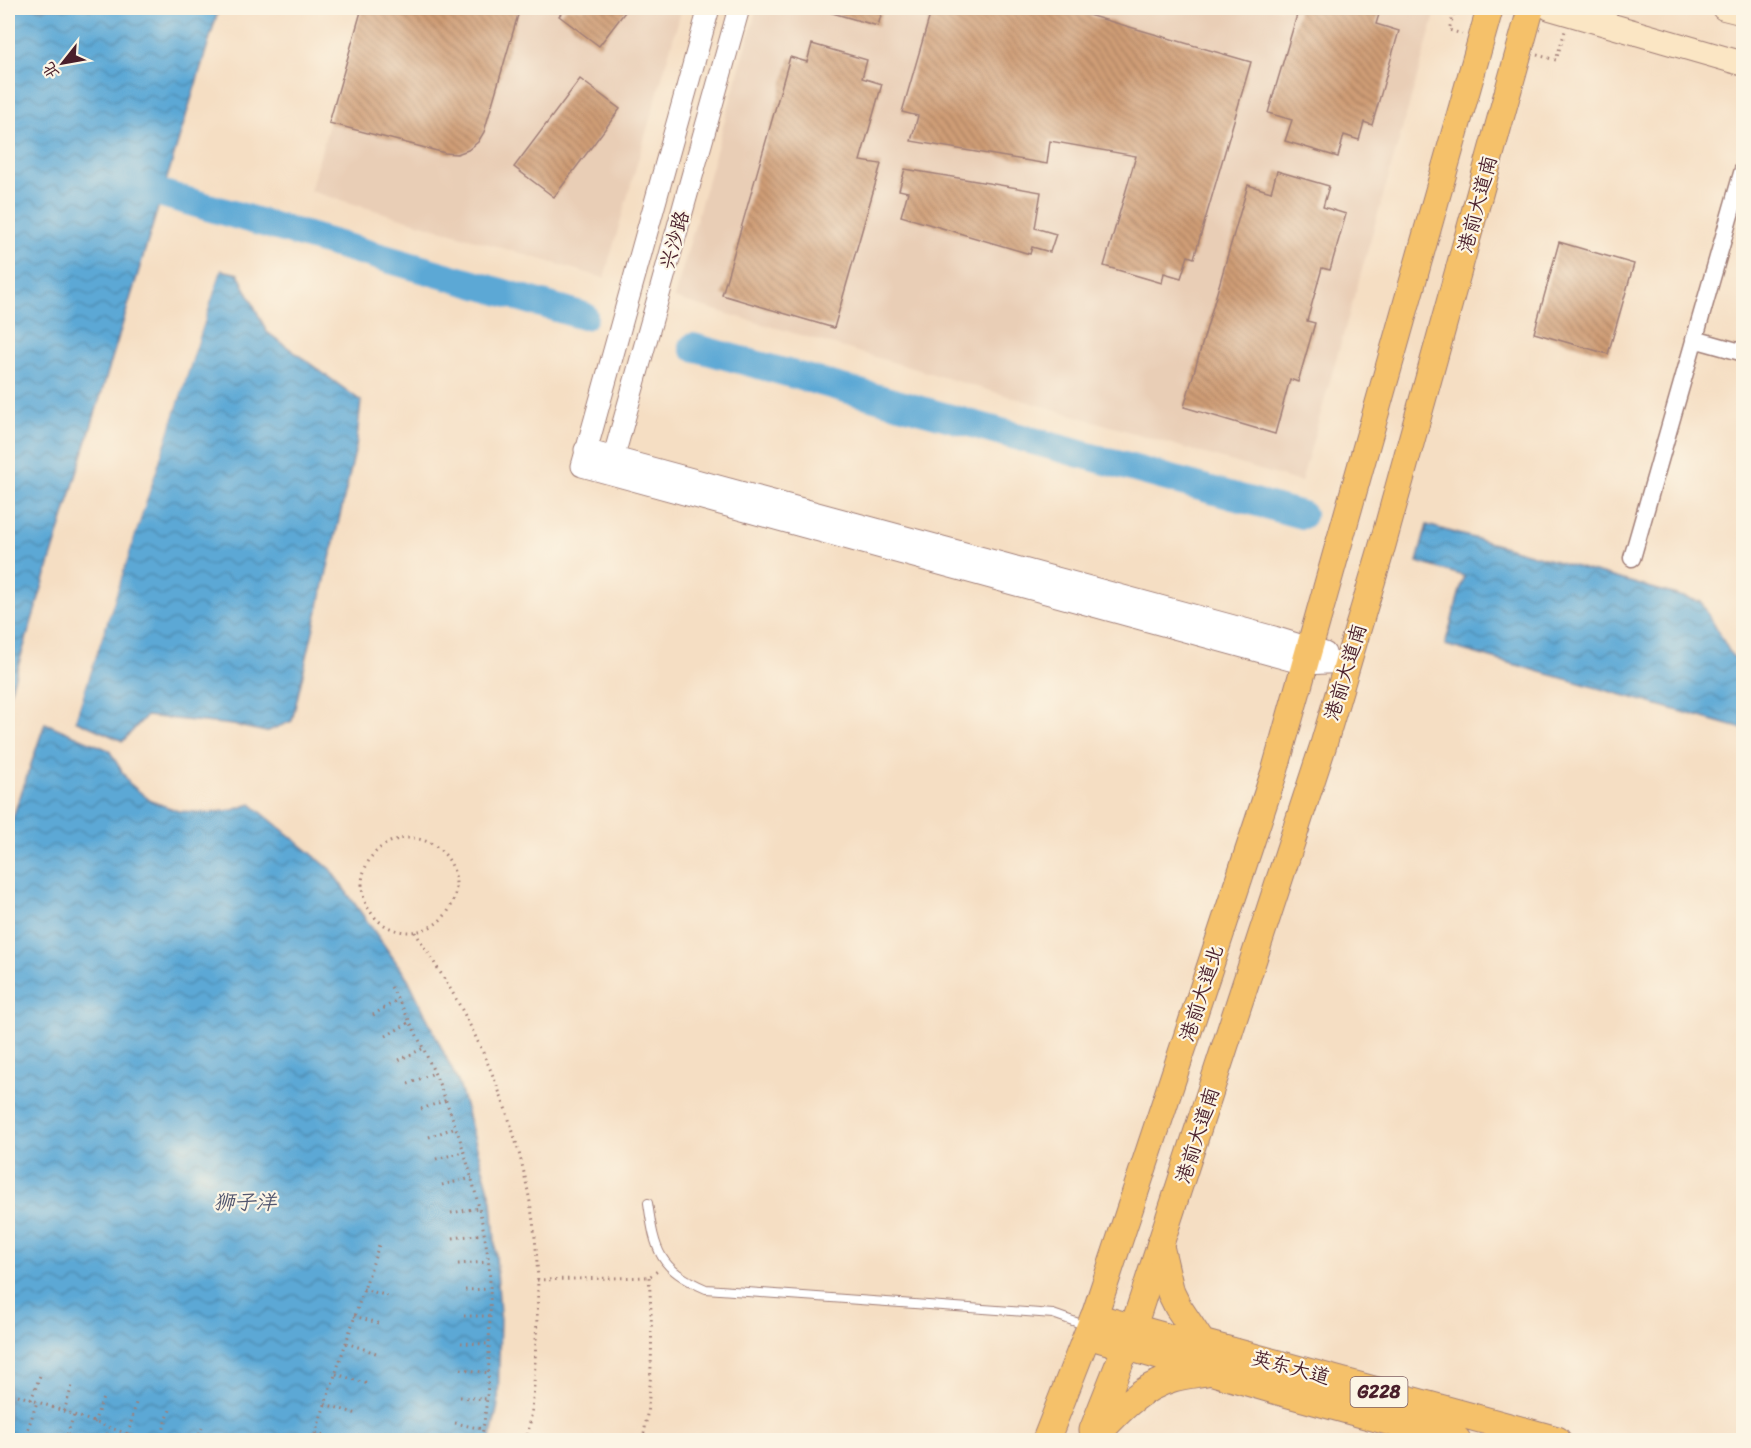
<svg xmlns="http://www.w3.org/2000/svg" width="1751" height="1448" font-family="Sriracha,'LXGW WenKai TC',sans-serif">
<defs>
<pattern id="water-waves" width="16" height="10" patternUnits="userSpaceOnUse" patternTransform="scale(1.5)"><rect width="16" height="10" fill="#5ca8d5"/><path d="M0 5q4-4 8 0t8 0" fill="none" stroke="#4e88ad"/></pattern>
<pattern id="building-back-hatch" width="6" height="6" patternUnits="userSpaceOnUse" patternTransform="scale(1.5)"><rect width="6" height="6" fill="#cf9d76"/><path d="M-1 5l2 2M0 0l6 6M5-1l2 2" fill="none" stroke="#aa7f61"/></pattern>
</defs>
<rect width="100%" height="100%" fill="#fcf5e5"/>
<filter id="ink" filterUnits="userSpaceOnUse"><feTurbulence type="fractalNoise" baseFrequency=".0167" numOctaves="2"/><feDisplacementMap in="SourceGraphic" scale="12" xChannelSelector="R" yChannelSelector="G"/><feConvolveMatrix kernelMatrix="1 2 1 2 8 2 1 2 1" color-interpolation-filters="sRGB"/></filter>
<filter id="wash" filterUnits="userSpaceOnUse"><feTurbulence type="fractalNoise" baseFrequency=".008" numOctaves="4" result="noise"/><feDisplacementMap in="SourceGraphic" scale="24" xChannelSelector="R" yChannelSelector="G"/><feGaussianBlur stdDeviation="1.35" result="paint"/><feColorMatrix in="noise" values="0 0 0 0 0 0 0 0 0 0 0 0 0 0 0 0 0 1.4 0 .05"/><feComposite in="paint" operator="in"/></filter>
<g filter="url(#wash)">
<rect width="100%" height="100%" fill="#f5dec3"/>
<path fill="#e9ceb6" d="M362,8H682L604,278L310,191Z
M757,8H1437L1301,482L674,298Z"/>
<path fill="url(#water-waves)" stroke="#536480" stroke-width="1.5" d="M8,8H219L8,699Z
M221,270L238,274L267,332L361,401L356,447L292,721L266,732L233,725L146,716L123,741L75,720Z
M1427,525L1701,602L1732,656L1743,660V729L1445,645L1464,576L1417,562Z
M45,723L109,750L129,783L151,801L178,811L208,813L233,810L251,804L330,869L408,979L459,1084L492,1201L500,1314L498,1405L490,1440H8V832Z"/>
<path fill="#f5dec3" d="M220,267H222L75,720L72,719Z"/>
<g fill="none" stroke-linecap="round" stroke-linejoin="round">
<path stroke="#5ca8d5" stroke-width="28" d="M125,183L584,316
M693,347L1302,515"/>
</g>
<g id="blocks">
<path fill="url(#building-back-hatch)" d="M362,8H520L484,132L478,142L468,150L457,154L445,153L329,123Z
M566,8H628L599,46L559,16Z
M823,8H883L878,26L822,10Z
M932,8H1064L1251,62L1194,258L1188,256L1181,278L1164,273L1162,283L1104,266L1136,156L1050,141L1047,164L911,141L918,116L902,112Z
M1299,8H1381L1376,24L1399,31L1372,125L1364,122L1359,140L1344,135L1338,157L1285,141L1292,120L1268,113Z
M812,44L867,60L862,78L882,84L860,161L881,164L834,328L722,295L790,57L807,62Z
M580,79L620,109L554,197L514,167Z
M905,169L1041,192L1035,228L1056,234L1050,252L1032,247L1030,254L901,216L908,192L899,190Z
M1277,171L1329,186L1323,207L1346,214L1330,270L1322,268L1307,321L1315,323L1298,382L1290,379L1275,434L1184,407L1248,185L1271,192Z
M1559,242L1634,264L1608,354L1534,333Z"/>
</g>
</g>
<g filter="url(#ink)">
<use href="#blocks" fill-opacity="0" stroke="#a07e77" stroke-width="1.5"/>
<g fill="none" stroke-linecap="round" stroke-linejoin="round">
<defs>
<path id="service" d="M648,1203C655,1252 659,1269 706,1289L1053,1314L1087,1326"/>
<path id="minor" d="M1694,339L1744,353
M1632,558L1744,166"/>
<path id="tertiary" d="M709,8L582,466L1305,664L1347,662
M585,450L1274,637L1325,653
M610,470L739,8"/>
<path id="secondary" d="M1550,8L1744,64
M1724,8L1744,13"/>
<path id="primary" d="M1094,1317L1275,770L1490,8
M1133,1328L1323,746L1380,554L1531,8"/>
<path id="trunk" d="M1160,1246L1171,1293L1178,1307L1202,1343
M1088,1335L1278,1391L1457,1440
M1093,1430L1133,1329
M1046,1440L1094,1317L1170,1338L1202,1343L1557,1440
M1092,1440C1115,1415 1138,1388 1173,1378C1184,1375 1195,1374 1206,1372"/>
</defs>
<use href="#service" stroke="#a07e77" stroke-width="10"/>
<use href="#minor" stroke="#a07e77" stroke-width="19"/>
<use href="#tertiary" stroke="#a07e77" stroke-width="23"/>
<use href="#secondary" stroke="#a07e77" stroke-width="26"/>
<use href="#primary" stroke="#a07e77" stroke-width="28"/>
<use href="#trunk" stroke="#a07e77" stroke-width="29"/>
<path stroke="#a07e77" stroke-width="3" stroke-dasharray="1.5 4.5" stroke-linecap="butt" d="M1455,8L1449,30L1462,34
M1537,55L1556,60L1565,31
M362 885a47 47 0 1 1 94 0a47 47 0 1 1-94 0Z
M415,932C427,951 439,970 451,990C498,1072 532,1168 537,1263C539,1288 537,1315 536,1341C534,1373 535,1409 526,1440
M391,987C438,1069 472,1156 487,1250C492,1281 490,1314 489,1346C489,1378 487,1409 481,1440
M373,1015L397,1000
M386,1036L410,1022
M399,1060L424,1048
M408,1084L434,1073
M421,1109L447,1100
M429,1137L456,1127
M436,1159L464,1152
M442,1185L472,1178
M451,1213L478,1208
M453,1238L483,1234
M458,1264L488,1262
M537,1280L649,1277L659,1270
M363,1289L392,1297
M465,1290L489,1289
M354,1316L378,1323
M464,1316H490
M346,1343L379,1354
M461,1343L489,1344
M461,1369L489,1373
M336,1374L368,1384
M18,1395L145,1440
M460,1397L487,1399
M31,1400L41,1373
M325,1404L357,1414
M64,1411L73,1383
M94,1423L104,1395
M455,1423L482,1429
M316,1433L337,1440
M128,1434L136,1403
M24,1440L37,1402
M65,1440L74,1415
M105,1440L109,1428
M160,1440L170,1410
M197,1440L202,1428
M240,1440L241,1437
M313,1440L379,1245
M643,1440C653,1386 653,1331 649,1277"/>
<use href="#service" stroke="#fff" stroke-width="8"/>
<use href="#minor" stroke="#fff" stroke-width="16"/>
<use href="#tertiary" stroke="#fff" stroke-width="21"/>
<use href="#secondary" stroke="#fbe6c4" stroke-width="24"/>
<use href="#primary" stroke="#f5c16b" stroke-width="26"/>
<use href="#trunk" stroke="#f5c16b" stroke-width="27"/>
</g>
</g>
<g text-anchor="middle" stroke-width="4.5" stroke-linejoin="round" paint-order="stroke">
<rect fill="#fcf5e5" stroke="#7f5f63" stroke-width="1.5" x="1350.5" y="1377" width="57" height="30" rx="4.5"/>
<g font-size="18" font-weight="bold" fill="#4a1f2b">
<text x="1379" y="1398">G228</text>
</g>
<g font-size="20" fill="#4a1f2b" stroke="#fcf5e5">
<text transform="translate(1477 204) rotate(-75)" y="7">港前大道南</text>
<text transform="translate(674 240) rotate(-74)" y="7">兴沙路</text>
<text transform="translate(1345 672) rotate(-73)" y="7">港前大道南</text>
<text transform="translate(1201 993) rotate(-72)" y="7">港前大道北</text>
<text transform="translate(1197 1135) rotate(-72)" y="7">港前大道南</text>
<text transform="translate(1291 1367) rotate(15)" y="7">英东大道</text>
</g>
<g font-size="21" font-style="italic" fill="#51566f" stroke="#fcf5e5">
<text x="245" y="1209">狮子洋</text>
</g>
</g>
<rect width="1751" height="1448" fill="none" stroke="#fcf5e5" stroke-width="30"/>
<g transform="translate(63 63) rotate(239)" stroke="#fcf5e5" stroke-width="4.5" paint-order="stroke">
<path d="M0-4.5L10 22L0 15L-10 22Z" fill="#4a1f2b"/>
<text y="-9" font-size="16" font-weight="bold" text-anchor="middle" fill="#4a1f2b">北</text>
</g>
</svg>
